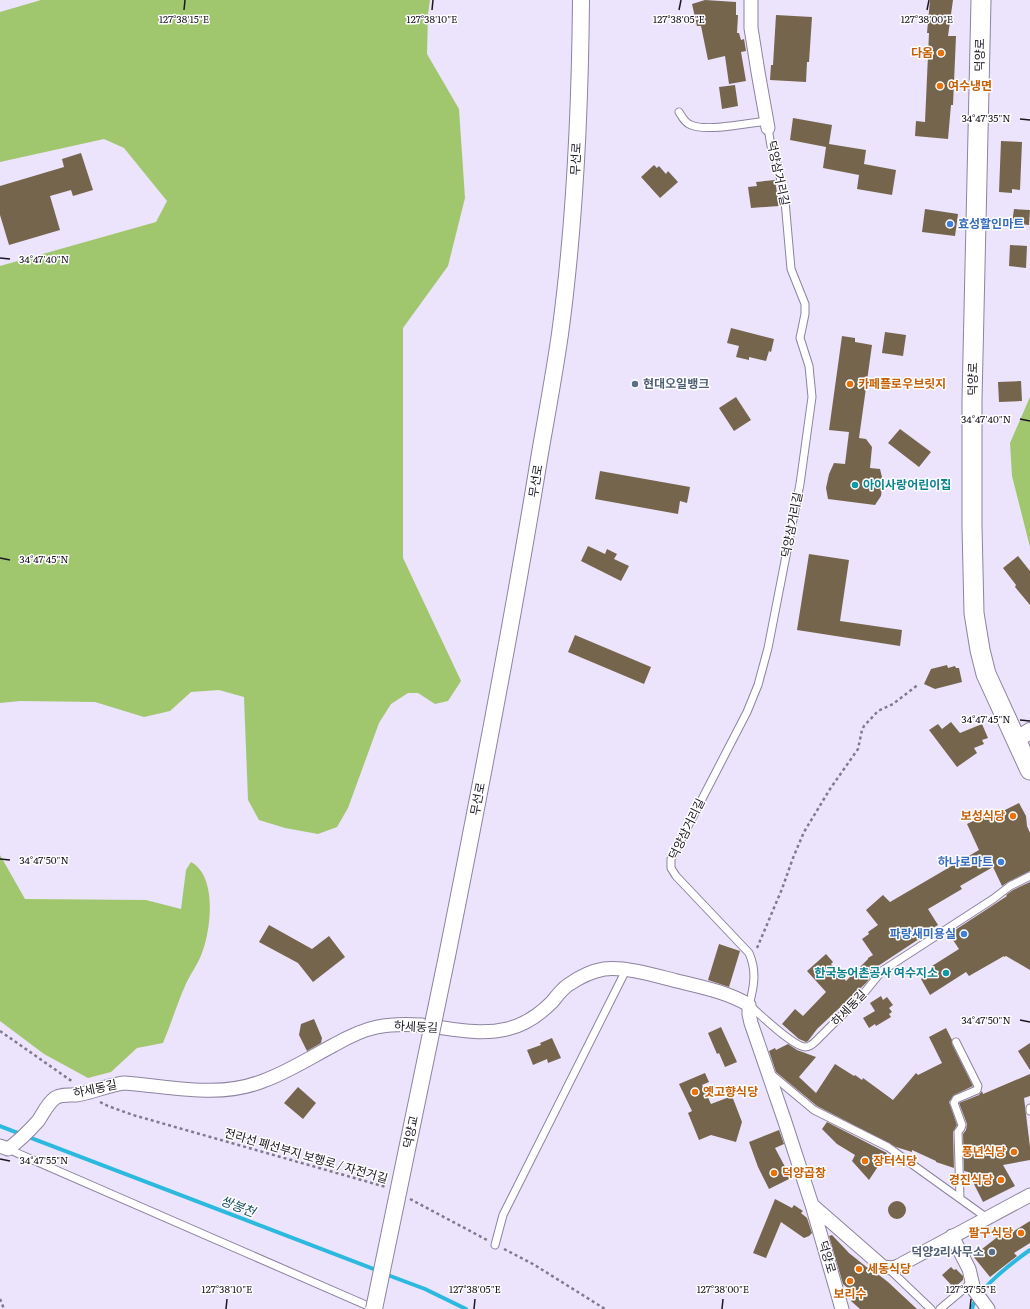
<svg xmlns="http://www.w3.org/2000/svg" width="1030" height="1309" font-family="Literata,'Noto Sans KR',serif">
<rect width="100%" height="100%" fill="#ece3fc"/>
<path fill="#a0c76e" d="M41,0H430L428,14L427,54L459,109L465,198L448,266L403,328V558L461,681L448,701L435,704L418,693H408L391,704L379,723L348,808L337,827L318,834L285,828L259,820L248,800L244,697L219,690L191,692L170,711L144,717L95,702L20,701L0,703V266L156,222L167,201L124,148L104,139L0,162V12Z
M1030,397V547L1012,476L1010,443Z
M0,855L25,899L146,900L181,909L186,870L191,862C217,876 211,927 203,950C199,963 190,974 185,986C177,1004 171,1024 163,1043L137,1048L111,1072L88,1078L44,1054L0,1021Z"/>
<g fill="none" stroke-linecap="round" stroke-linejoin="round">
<path stroke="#2bb9df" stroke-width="4" d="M0,1126L379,1271
M385,1274L425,1289L466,1309
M972,1309C975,1291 1014,1261 1030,1250"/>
</g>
<path fill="#76654d" d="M705,0L736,2V15H738L737,33H739L741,40L744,39L746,51L741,52L746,81L729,84L725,56L708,60L701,26H697L692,4Z
M930,0H953L948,36H956L953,105H951L948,139L915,136L916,121L925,122L929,33H927Z
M776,15L812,17L809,62H807L806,82L770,80L771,65H773Z
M735,85L738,106L722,109L719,87Z
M793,118L832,125L829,144L866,150L864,164L896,170L892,195L857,189L859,175L823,168L826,147L790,140Z
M1001,141L1022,142L1020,190L1012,189V193L999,192Z
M81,153L93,190L73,196L71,190L50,196L60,230L9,245L0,215V186L64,167L62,159Z
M654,165L657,168L659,166L666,174L668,171L678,182L660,198L641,177Z
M775,180L779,206L751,208L748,187L757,186L756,182Z
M925,209L958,214L955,236L922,232Z
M1014,209L1030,210L1029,225L1012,223Z
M1010,245L1027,246L1026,268L1009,266Z
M731,328L774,339L771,352L769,351L766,361L749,357V360L736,357L739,346L727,343Z
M885,332L906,335L903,356L882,353Z
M842,336L855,338V342L872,345L859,438L866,439L872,447L870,468L880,469L883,481L881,496L875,505L828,499L826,488L829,474L834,463L845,464L849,432L829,430Z
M1021,381L1022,401L999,402L998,382Z
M736,397L751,420L734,431L719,408Z
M900,429L931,452L919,467L888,443Z
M600,471L690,487L687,503L680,501L678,514L595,499Z
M588,546L605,554L607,549L617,554L614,559L629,566L621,581L581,561Z
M809,554L849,560L840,621L902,630L900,646L797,630Z
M1018,556L1030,571V605L1015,587L1016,585L1003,568Z
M575,635L651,667L644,684L568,652Z
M947,665L948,668L955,666L956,668H959L962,682L935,689L924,684L931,669Z
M951,722L960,733L982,724L988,738L982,740L984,744L974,748L977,753L957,767L929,730L938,724L942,729Z
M1019,803L1026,816L1027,826L1030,833V871L1008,882L1002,886L993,867L960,886L962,889L928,909L938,925L918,937L919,939L872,970L875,972L866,983L817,1029L808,1041L806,1042L799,1039L782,1024L795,1009L803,1016L826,992L807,971L826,954L833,962L831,964L846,981L868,959V958L873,955L862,939L869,934L868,932L878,925L866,910L883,895L890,902L979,850L967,824L995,810L997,814Z
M1030,882V970L1006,956L1004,957V956L969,976L966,972L930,995L921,979L934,970L932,966L959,949L949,934L1007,896L1006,895L1013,890Z
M269,925L312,949L329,936L345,957L313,982L298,963L259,942Z
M719,944L740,951L729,987L708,980Z
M881,996L883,1000L887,997L893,1005L889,1008L892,1012L889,1014L891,1017L876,1026L875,1024L869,1028L863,1018L875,1011L870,1003Z
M314,1019L322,1038L321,1043L307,1051L299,1035L301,1024Z
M721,1027L737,1062L725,1067L719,1053L717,1054L708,1033Z
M946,1028L952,1040V1044L973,1086L954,1095L949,1102L957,1125L953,1132L954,1168L936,1162V1161L912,1150V1152L896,1147L817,1106L776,1072L769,1051L775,1048L776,1050L788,1044L797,1050L816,1057L799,1077L816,1093L835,1064L854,1076L855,1075L862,1080L863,1078L893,1100L916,1073L918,1075L942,1063L929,1037Z
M552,1038L561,1058L548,1063L547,1059L533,1065L527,1050L541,1045L540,1043Z
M1030,1043V1070L1018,1051Z
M705,1073L709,1082L702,1085L711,1104L732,1096L742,1122L736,1142L711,1135L699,1140L688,1113L692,1111L679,1084Z
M1030,1074V1096L1024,1098L1030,1147V1160L1003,1165L1015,1186L983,1202L968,1172L964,1171L963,1134L966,1130L967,1124L959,1103L979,1095L982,1091L983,1094Z
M298,1087L316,1103L303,1119L284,1103Z
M827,1122L887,1153L869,1180L852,1161L855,1155L837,1144L822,1129Z
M779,1130L784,1144L775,1148L791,1178L769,1189L758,1167L749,1142Z
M775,1199L792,1208L794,1205L803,1211L801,1213L807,1218L812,1233L809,1236L804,1238L781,1222L766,1258L753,1253Z
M888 1210a9 9 0 1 1 18 0a9 9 0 1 1-18 0Z
M1030,1221V1243L1014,1253L1017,1256L990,1277L973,1256L1000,1235L1003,1238Z
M832,1235L849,1253L874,1273L875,1272L888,1282L917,1309H860L851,1301L856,1295L843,1284L829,1236Z
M951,1267L954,1270L956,1269L963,1276V1280L954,1288L942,1275Z"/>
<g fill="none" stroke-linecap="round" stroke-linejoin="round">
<defs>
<path id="service" d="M679,112C682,117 685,123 691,125C707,132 749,123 767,121
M768,128L771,146L778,166L785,201L791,269L805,304V314L800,338L809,366L812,397L800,484L768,648L758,685L747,712L671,859V868L676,876L749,953C757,971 754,987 749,1005C760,1014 792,1046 805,1047C809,1047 813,1044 816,1041L864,993L882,971L993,899L1010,886L1030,876
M956,1042L978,1086L977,1090L956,1099L954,1103L962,1125L961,1128L958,1132L960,1198
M772,1075L814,1110L888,1147L987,1218
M1030,1108V1111
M8,1149L375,1309
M495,1245L503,1215L626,970
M888,1268L931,1309
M940,1309L972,1282"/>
<path id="minor" d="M751,0V28L758,72L768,128
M0,1146L8,1149C19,1141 29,1131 38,1121C43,1114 47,1104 55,1098C61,1094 69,1095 76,1095C92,1093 107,1085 124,1083C170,1086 218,1099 263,1081C288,1072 311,1057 334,1045C348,1037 362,1030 377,1027C392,1024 406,1024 421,1025C450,1028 478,1036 507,1029C525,1025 539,1015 552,1002C557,996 561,990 568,985C578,978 592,971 604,969C625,966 657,976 677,981C702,987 727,992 749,1005V1014L751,1023L785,1122L812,1205L883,1267L893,1268L898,1266L1030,1195
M812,1205L842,1309
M952,1236L969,1269L974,1290L988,1309"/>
<path id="tertiary" d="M1016,740L1030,731
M447,956C480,791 512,625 539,459C546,418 554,376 560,334C575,224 580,112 581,0"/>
<path id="secondary" d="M981,0L972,400V526L974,613L980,650L986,674L1030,770"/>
</defs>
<use href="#service" stroke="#8d839f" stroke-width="9"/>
<use href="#minor" stroke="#8d839f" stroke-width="15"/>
<use href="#tertiary" stroke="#8d839f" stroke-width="18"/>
<use href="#secondary" stroke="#8d839f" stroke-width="21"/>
<path stroke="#817a8c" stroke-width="2.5" stroke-dasharray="3 3" stroke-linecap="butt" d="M757,948L782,889L793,858L804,832L830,789L858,749L862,730L864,726L878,711L893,704L919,684
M0,1031L73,1082
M100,1102L108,1106L133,1115L386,1187
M410,1199L487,1240
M504,1249L533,1264L605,1309
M0,1299L4,1309"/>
<use href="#service" stroke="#fff" stroke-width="7"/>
<use href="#minor" stroke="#fff" stroke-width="13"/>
<use href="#tertiary" stroke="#fff" stroke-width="16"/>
<use href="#secondary" stroke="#fff" stroke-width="19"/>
<defs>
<path id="tertiary-bridge" d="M374,1309L447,956"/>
</defs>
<use href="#tertiary-bridge" stroke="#8d839f" stroke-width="18" stroke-linecap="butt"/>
<use href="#tertiary-bridge" stroke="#fff" stroke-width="16"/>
</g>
<path fill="none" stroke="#1b1721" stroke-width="1.5" d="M184,10L185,0M432,10L433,0M679,10L681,0M927,10L929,0M1020,119L1030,120M0,258L10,259M1020,419L1030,421M0,558L10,560M1020,720L1030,721M0,859L10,860M1020,1020L1030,1022M0,1159L10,1161M226,1309L227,1299M474,1309L475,1299M722,1309L723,1299M970,1309L971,1299"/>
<g fill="#e8710a" stroke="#fff" stroke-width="1.5">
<circle cx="941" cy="53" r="4"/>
<circle cx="940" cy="86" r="4"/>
<circle cx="850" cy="384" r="4"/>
<circle cx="1013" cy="816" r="4"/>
<circle cx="695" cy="1092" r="4"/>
<circle cx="1014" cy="1152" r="4"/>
<circle cx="865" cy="1161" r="4"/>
<circle cx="774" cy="1173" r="4"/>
<circle cx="1001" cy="1180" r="4"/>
<circle cx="1021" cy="1233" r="4"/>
<circle cx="859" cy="1269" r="4"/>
<circle cx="850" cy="1281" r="4"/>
</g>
<g fill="#3f7fe0" stroke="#fff" stroke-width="1.5">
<circle cx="950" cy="224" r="4"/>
<circle cx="1001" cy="862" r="4"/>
<circle cx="964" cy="934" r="4"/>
</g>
<g fill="#5c6f8a" stroke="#fff" stroke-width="1.5">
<circle cx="635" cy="384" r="4"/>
<circle cx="992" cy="1252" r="4"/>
</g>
<g fill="#0f9aa8" stroke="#fff" stroke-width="1.5">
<circle cx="855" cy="485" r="4"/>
<circle cx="946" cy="973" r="4"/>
</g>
<g text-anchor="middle" stroke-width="3" stroke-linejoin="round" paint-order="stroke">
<g font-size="12" font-weight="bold" fill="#c56008" stroke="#fff" text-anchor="start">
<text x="933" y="57" text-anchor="end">다옴</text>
<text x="948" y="90">여수냉면</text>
<text x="858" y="388">카페플로우브릿지</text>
<text x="1005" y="820" text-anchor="end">보성식당</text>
<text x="703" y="1096">옛고향식당</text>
<text x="1006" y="1156" text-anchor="end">풍년식당</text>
<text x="873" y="1165">장터식당</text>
<text x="782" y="1177">덕양곱창</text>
<text x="993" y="1184" text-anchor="end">경진식당</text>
<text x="1013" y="1237" text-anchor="end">팔구식당</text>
<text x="867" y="1273">세동식당</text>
<text x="850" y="1298" text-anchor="middle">보리수</text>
</g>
<g font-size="12" fill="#1b1721" stroke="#fff">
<text transform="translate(980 55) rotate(-89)" y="4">덕양로</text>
<text transform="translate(576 159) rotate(-87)" y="4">무선로</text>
<text transform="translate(778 173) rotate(78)" y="4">덕양삼거리길</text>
<text transform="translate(973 379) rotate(-89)" y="4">덕양로</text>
<text transform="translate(536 481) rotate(-81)" y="4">무선로</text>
<text transform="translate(792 525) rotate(-79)" y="4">덕양삼거리길</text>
<text transform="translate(478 799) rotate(-79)" y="4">무선로</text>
<text transform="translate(687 829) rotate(-64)" y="4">덕양삼거리길</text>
<text transform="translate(849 1008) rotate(-46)" y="4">하세동길</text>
<text transform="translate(416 1027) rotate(3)" y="4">하세동길</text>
<text transform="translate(95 1089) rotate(-12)" y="4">하세동길</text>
<text transform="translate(411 1132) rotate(-78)" y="4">덕양교</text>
<text transform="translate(306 1156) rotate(16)" y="4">전라선 폐선부지 보행로 / 자전거길</text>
<text transform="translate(827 1257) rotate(74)" y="4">덕양로</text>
</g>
<g font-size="12" font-weight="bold" fill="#366cbe" stroke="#fff" text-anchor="end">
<text x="958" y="228" text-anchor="start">효성할인마트</text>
<text x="993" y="866">하나로마트</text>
<text x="956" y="938">파랑새미용실</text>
</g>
<g font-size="12" font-weight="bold" fill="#4e5e75" stroke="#fff" text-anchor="start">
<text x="643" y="388">현대오일뱅크</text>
<text x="984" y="1256" text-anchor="end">덕양2리사무소</text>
</g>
<g font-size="12" font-weight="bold" fill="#0d838f" stroke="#fff" text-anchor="start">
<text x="863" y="489">아이사랑어린이집</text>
<text x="938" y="977" text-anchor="end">한국농어촌공사 여수지소</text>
</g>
<g font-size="13" font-style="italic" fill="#195060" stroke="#fff">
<text transform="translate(238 1206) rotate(21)" y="5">쌍봉천</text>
</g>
</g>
<g font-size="10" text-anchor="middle" fill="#1b1721" stroke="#fff" stroke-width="3" stroke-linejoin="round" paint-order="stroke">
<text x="184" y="23">127°38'15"E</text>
<text x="432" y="23">127°38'10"E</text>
<text x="679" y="23">127°38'05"E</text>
<text x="927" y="23">127°38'00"E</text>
<text x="986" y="122">34°47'35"N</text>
<text x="44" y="263">34°47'40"N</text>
<text x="986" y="423">34°47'40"N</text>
<text x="44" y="563">34°47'45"N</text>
<text x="986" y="723">34°47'45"N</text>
<text x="44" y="864">34°47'50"N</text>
<text x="986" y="1024">34°47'50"N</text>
<text x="44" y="1164">34°47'55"N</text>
<text x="227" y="1293">127°38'10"E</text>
<text x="475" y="1293">127°38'05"E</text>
<text x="723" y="1293">127°38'00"E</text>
<text x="971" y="1293">127°37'55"E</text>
</g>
</svg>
